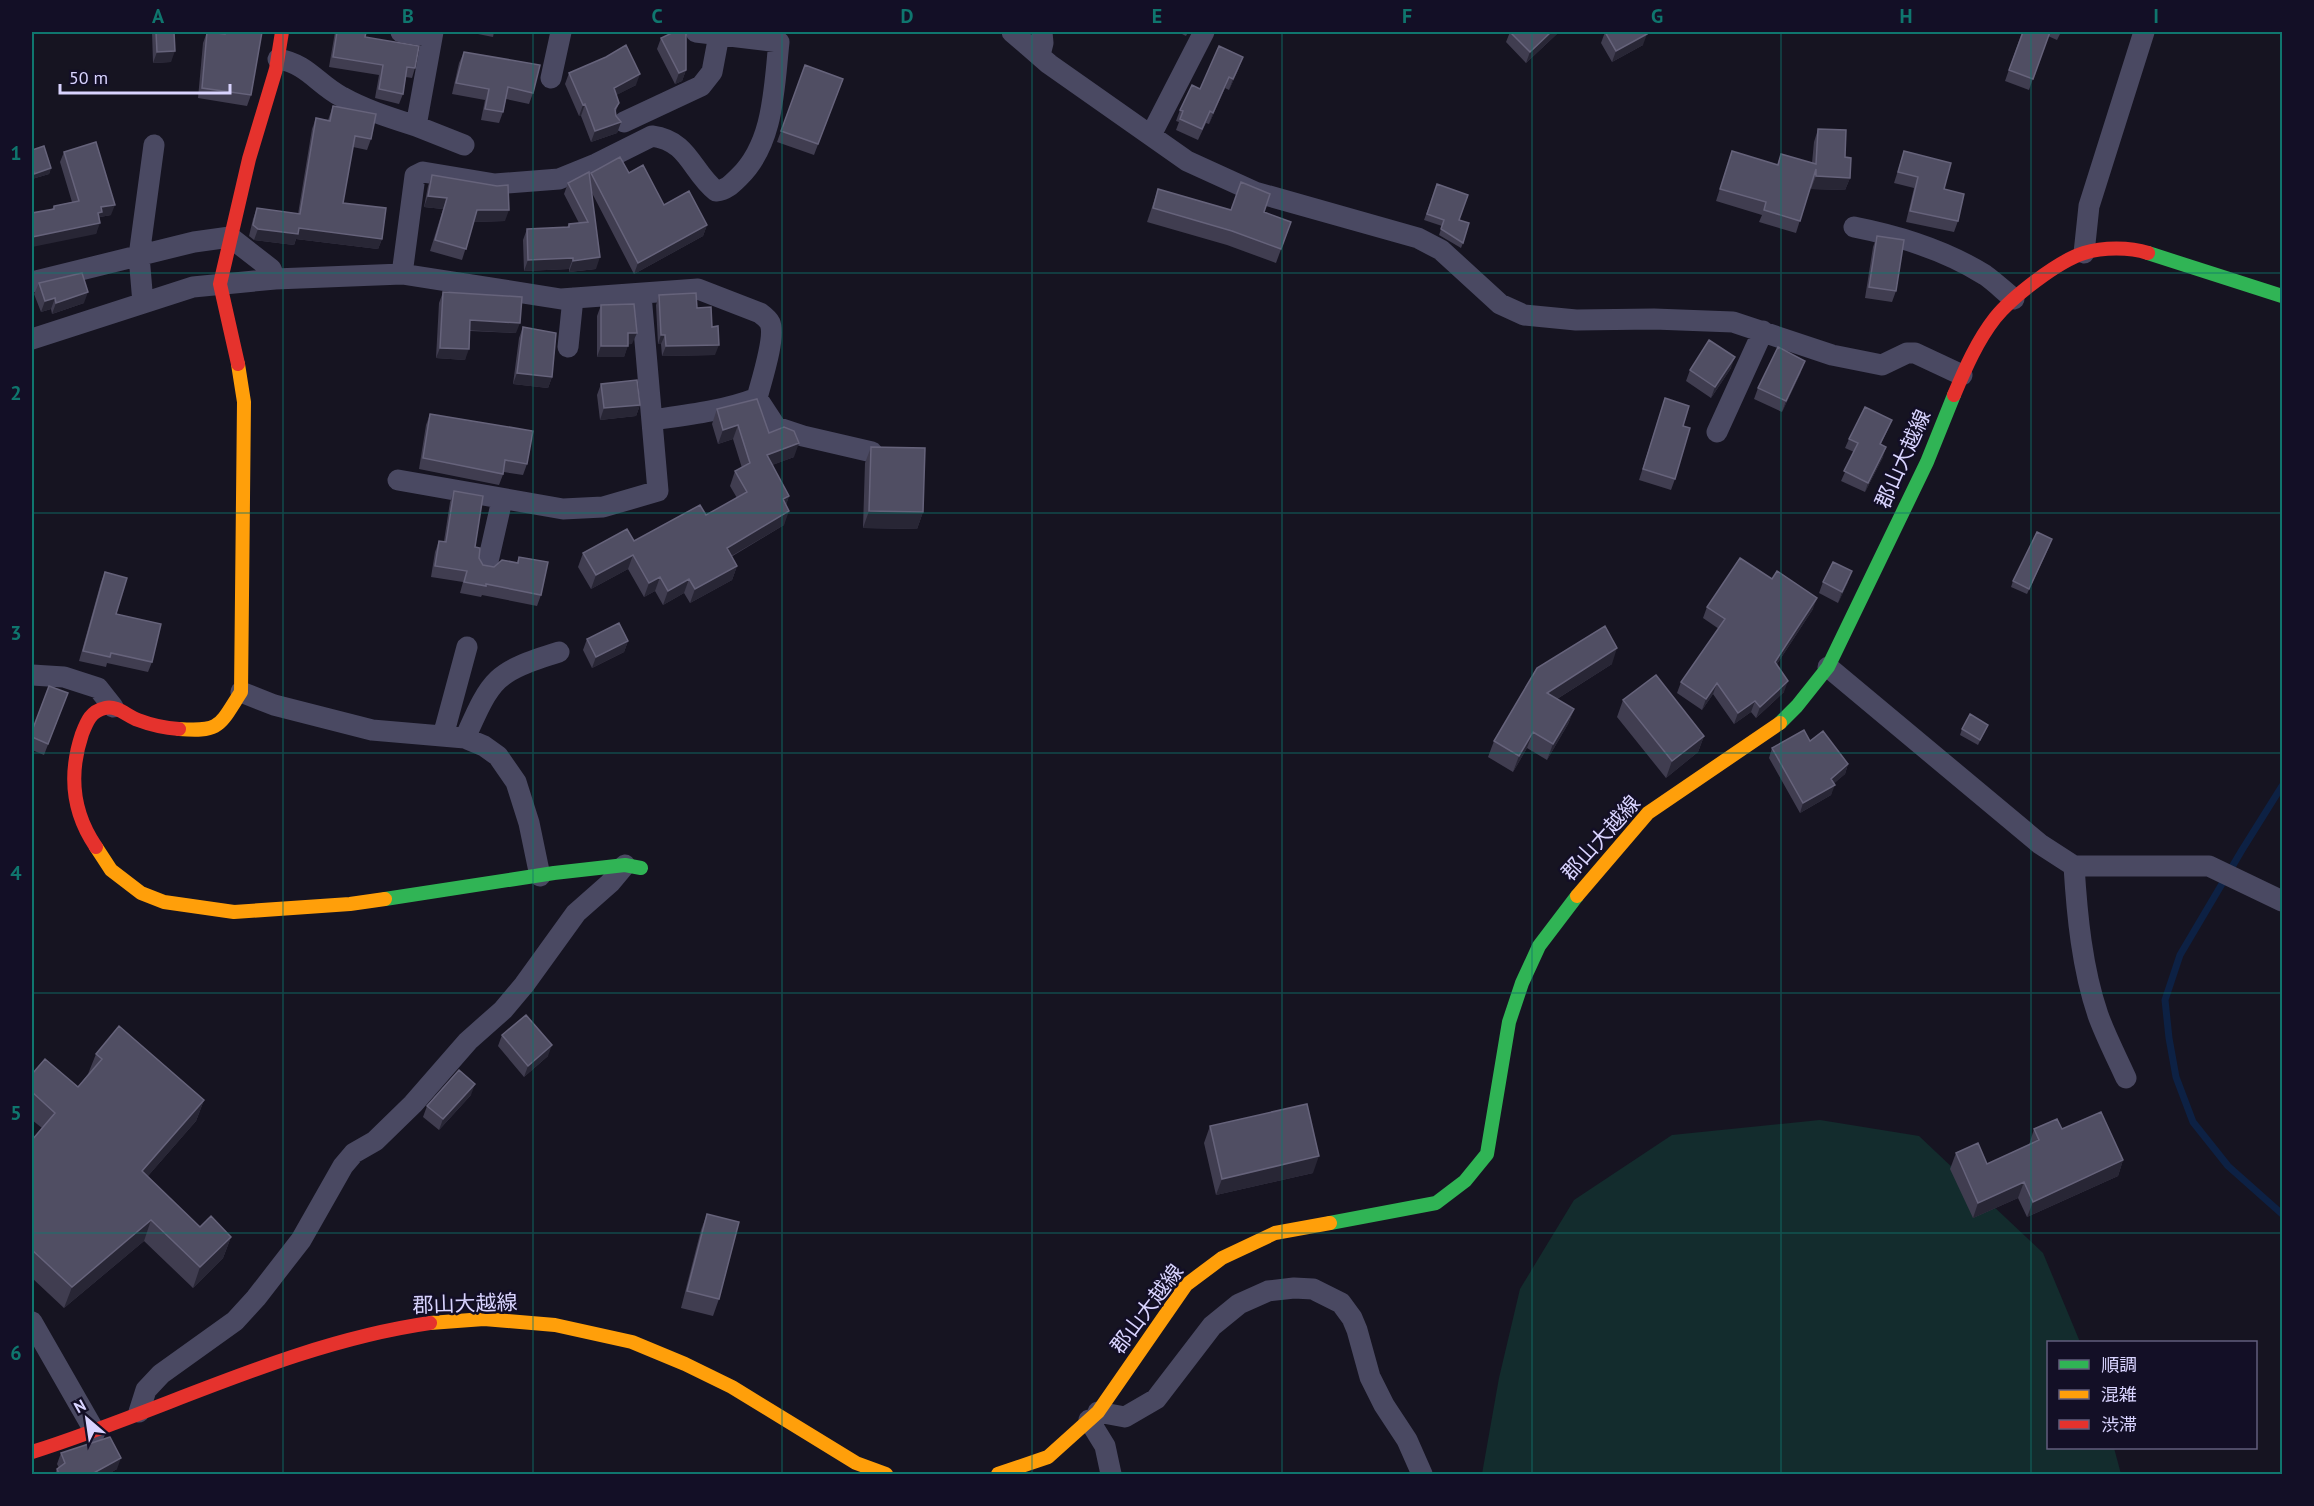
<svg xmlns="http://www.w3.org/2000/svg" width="2314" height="1506" font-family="'PT Sans','Noto Sans JP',sans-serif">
<rect width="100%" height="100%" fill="#161421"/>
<path fill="#132c2d" d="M1820,1120L1919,1136L2043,1253L2080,1342H2048V1448H2114L2121,1474H1482L1499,1378L1520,1289L1574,1200L1672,1135Z"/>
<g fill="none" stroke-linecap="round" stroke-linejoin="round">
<path stroke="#0d2144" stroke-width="7" d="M2282,786L2242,850L2180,955L2165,1000L2169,1038L2176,1077L2193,1122L2228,1166L2282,1214"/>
<path stroke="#4a4962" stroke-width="21" d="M401,32L432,37
M433,32L416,126L464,145
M1012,32L1049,64L1187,161L1255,192L1418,238L1441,250L1500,304L1524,315L1576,320L1654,319L1733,322L1832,355L1882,365L1907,353H1915L1962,375
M1040,55L1043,43L1042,32
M278,59C308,64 317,84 342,97C365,110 391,118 416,126
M551,78L561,32
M624,122L701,86L712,72L719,35
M1151,135L1204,32
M1854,227C1900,236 1945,250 1985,275C1995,282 2004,291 2014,299
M2084,253L2089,206L2144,32
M402,274L561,299L698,289L760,313C764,316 768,319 770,323C776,337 761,382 757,398C723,411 687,415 652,420
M32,282L194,242L230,237L271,269L275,279
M143,303L139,256L154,145
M32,339L193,287L275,279L402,274L415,176L423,172L495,184L559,179L596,164L652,136C689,141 691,171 716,191C726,190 731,185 739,177C774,143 774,88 779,42L696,32
M568,347L573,298
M757,398L776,427L803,436L872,452
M1717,432L1763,331
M398,480L563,509L603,507L658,491L641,295
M487,566L502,500
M1828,667L2040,844L2074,866H2209L2282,901
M32,675L64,677L98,688L113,707
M241,692L274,705L372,730L465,738L484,746L498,756L516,782L529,823L540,876
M443,736L467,647
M465,738C492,677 495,672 559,652
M2074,866C2077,915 2082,968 2098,1015C2106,1037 2117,1058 2126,1078
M32,1322L95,1432
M139,1412L146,1390L161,1374L235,1321L256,1298L301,1240L343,1166L354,1153L375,1141L413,1104L468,1041L503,1010L524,985L576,913L610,883L625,865
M1098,1412L1125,1417L1156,1399L1212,1326L1239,1304L1268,1291L1294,1288L1313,1289L1341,1303L1352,1318L1357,1330L1370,1377L1384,1405L1407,1440L1422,1474
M1089,1420L1105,1446L1111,1474"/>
<path stroke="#30b455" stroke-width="14" d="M2148,253L2282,296
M1780,723L1797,706L1828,667L1927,462L1954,395
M385,899L554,873L625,865L641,868
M1330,1223L1436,1203L1465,1181L1487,1154L1509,1022L1522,983L1539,946L1577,896"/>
<path stroke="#ff9f0a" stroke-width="14" d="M179,729C221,732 219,726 241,692L244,402L238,364
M96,847L111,870L141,893L164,902L234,912L350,904L385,899
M1577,896L1648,813L1780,723
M430,1323L484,1319L555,1325L632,1342L685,1364L732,1387L856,1463L886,1474
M998,1474L1048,1457L1098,1412L1186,1285L1222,1258L1275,1233L1330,1223"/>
<path stroke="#e5322d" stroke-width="14" d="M238,364L220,284L249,159L276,69L282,32
M1954,395C1965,369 1977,341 1995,318C2012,297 2058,261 2084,253C2103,247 2130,247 2148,253
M96,847C72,812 69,773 82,734C87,721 91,711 105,708C117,705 127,716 138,720C151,725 165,728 179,729
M32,1452C165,1410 291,1343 430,1323"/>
</g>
<path fill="#403d50" d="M152,32H174L171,62L153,63Z
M207,32L222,34V32H262L251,95L247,106L198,98L203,43Z
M335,32H366L365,37L415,68L412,78L406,77L403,94L399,104L375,98L379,75L329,67Z
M468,32H494L493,37Z
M1178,32H1188L1186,36Z
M1510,32H1559L1526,63L1506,42Z
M1605,32L1643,45L1612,62L1601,43Z
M2022,32H2061L2057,40L2048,36L2029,90L2005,81Z
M661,38L686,70L682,81L675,84L657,49Z
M464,52L533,93L529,104L506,99L503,112L499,123L481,120L485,100L452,94L459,63Z
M805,65L843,79L814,155L777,142Z
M1239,68L1229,90L1225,88L1209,124L1206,123L1198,140L1176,130L1179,122L1176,121L1180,110L1200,89Z
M569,73L636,85L616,95L619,103L616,111V116L621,122L617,133L591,142L581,116H579L565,84Z
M333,106L371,139L367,150L353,147L343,203L382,239L378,249L296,239L294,245L254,240L249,236L253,219L257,208L298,214L312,129L316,118L328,120Z
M1818,129L1845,157L1850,178L1845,190L1811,189V185L1796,233L1759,222L1762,215L1716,201L1732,151L1777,165L1781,154L1812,163L1814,142Z
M32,150L51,168L49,174L32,179Z
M1904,151L1944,189L1958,221L1954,232L1906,222L1914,188L1894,183Z
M64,152L111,215L100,217L96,234L52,209L54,206L72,202L60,162Z
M591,173H629L664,205L707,225L703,236L634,274L592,193L596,269L569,272V269L524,271L523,240L527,229L567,227L569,224L579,223L564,194L568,183L589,177Z
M432,175L505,221L474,222L462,260L430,251L443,209L424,207L428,186Z
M1437,184L1463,243L1461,248L1439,235L1442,226L1424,220Z
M1158,189L1231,210L1264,212L1291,222L1276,263L1227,245L1147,222Z
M1877,236L1896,291L1892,302L1865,298L1873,247Z
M39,283L84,303L52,314L51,309L41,312L34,294Z
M443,292L516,333L470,331L465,360L436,358L439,303Z
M659,295L697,308L712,327L715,355L662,356L661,344H658L656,305Z
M601,305L632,344H628L624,357H597V316Z
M523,327L552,377L548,388L513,384L519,338Z
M1731,368L1711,398L1686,381L1690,370Z
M1801,372L1782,412L1754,399L1758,388Z
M601,384L640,405L636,416L600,420L597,395Z
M1665,398L1675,479L1671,490L1639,480Z
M717,409L769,433L794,457L772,465L789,496L786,505L784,525L731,557L737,566L732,580L690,603L684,593L663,605L655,591L644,597L628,569L591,589L578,567L583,553L634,541L706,515L737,498L730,486L735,471L742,468L733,439L718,444L712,424Z
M430,414L527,464L523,475L504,472L499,485L419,469L426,425Z
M1888,429L1881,444L1883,457L1865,492L1841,481L1854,452L1845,448L1849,439Z
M871,447L923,512L917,529L863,528L865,463Z
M454,491L479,558L483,565L494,567L517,562L519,557L541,595L537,606L482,595L481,597L460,593L463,582L431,577L435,552L439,541H444L450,502Z
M2050,545L2027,594L2011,587L2013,581Z
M105,572L116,614L152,662L148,672L107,663L106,667L79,661L101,582Z
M1823,582H1848L1838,603L1819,593Z
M1707,607L1813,609L1777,664L1784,692L1756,718L1751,712L1734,724L1713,694L1702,710L1677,693L1681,682L1719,629L1703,618Z
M587,639L628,641L624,652L592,668L583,650Z
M1612,664L1557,699L1574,709L1568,724L1547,760L1527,748L1513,772L1488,757L1494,741L1537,668Z
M68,693L44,755L32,750V731Z
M1623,700L1704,736L1698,752L1666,778L1617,717Z
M1988,725L1978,745L1960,735L1962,729Z
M1810,741L1848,764L1845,774L1834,783L1831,795L1800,813L1769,758L1772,748Z
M502,1035L548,1056L524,1077L498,1046Z
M96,1054L204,1100L196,1121L147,1177L200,1227L231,1237L223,1258L193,1288L144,1241L64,1308L32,1278V1140L42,1128L32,1120V1074L78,1087L88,1074Z
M471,1095L439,1130L423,1117L427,1106Z
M1210,1126L1313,1173L1216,1195L1204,1143Z
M2034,1129H2062L2123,1160L2118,1176L2027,1217L2018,1198L1973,1218L1950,1169L1956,1153L1987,1164L2029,1145Z
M707,1214L719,1299L713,1316L681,1308L701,1230Z
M61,1453L117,1469L108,1474H55L57,1469L59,1468L57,1464Z"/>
<path fill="#282635" d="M1551,32H1559L1526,63L1530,52Z
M1647,34L1643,45L1612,62L1616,51Z
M175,51L171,62L153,63L157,52Z
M1243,57L1239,68L1229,90L1233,79Z
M686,70L682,81L675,84L679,73Z
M640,74L636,85L609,99L614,88Z
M1229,77L1225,88L1209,124L1213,113Z
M585,104L581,116H579L583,105Z
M621,122L617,133L591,142L595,131Z
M51,168L49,174L32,179L34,174Z
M1816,176L1850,178L1845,190L1811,189Z
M428,196L447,198L443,209L424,207Z
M115,205L111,215L100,217L98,223V213L101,207Z
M477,210H509L505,221L473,222Z
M100,223L96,234L32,247V237Z
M707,225L703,236L634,274L638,263Z
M299,228L382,239L378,249L296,239L294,245L254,240L258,229Z
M600,257L596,269L569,272L573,261Z
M573,258L569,269L524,271L528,260Z
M88,292L84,303L52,314L56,303Z
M55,298L51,309L41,312L45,301Z
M470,320L520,323L516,333L467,330Z
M628,333H637L632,344L624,345Z
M661,335H665L661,344H658Z
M719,345L715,355L662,356L666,346Z
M601,346H628L624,357H597Z
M440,348L469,349L465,360L436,358Z
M1735,357L1731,368L1711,398L1715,387Z
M1805,361L1801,372L1782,412L1786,401Z
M517,373L552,377L548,388L513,384Z
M640,405L636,416L600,420L604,408Z
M738,425L733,439L718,444L723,430Z
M799,443L794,457L762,469L767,455Z
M1886,447L1883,457L1865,492L1868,483Z
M789,496L784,510L783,499Z
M789,511L784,525L721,562L727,548Z
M869,511L923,512L917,529L863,528Z
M633,555L628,569L591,589L596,575Z
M737,566L732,580L690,603L695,589Z
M1852,571L1848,582L1838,603L1842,592Z
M660,577L655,591L644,597L649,583Z
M689,579L684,593L663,605L668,591Z
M1817,598L1813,609L1771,673L1775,662Z
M628,641L624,652L592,668L596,657Z
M1617,648L1612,664L1541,709L1547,693Z
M1788,681L1784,692L1756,718L1760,707Z
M1717,683L1713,694L1702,710L1706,699Z
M1755,701L1751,712L1734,724L1738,713Z
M1574,709L1568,724L1547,760L1553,744Z
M1533,732L1527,748L1513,772L1519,756Z
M1704,736L1698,752L1666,778L1672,761Z
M1848,764L1845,774L1828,789L1831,779Z
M1835,785L1831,795L1800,813L1803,803Z
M552,1045L548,1056L524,1077L528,1066Z
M475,1084L471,1095L439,1130L443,1119Z
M204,1100L196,1121L134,1192L142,1171Z
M1319,1156L1313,1173L1216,1195L1222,1179Z
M2123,1160L2118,1176L2027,1217L2033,1202Z
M2024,1182L2018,1198L1973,1218L1978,1203Z
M151,1220L144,1241L64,1308L72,1287Z
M231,1237L223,1258L193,1288L200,1267Z
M121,1458L117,1469L108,1474H92Z"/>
<path fill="#504e63" stroke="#66637b" stroke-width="1.5" d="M156,32H174L175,51L157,52Z
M207,32L225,34V32H262L251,95L202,88Z
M337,32H366L365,37L419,46L415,68L407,67L403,94L379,89L383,65L333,57Z
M674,32H686V70L679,73L661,38Z
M1510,32H1551L1530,52Z
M1605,32H1645L1647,34L1616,51Z
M2023,32H2050L2033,79L2009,70Z
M626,45L640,74L614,88L619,103L615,109L616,116L621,122L595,131L585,104L583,105L569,73L606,57Z
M1219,46L1243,57L1233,79L1229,77L1213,113L1210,111L1202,129L1180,119L1183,111L1180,110L1192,85L1200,89Z
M464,52L540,65L533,93L508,87L503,112L485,109L489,89L456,83Z
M805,65L843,79L818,144L781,131Z
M333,106L376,114L371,139L355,136L343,203L386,208L382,239L299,228L298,234L258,229L253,225L257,208L300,214L316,118L330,121Z
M1818,129L1846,130L1845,157L1851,158L1850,178L1816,176V169L1800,221L1764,210L1766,202L1720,189L1732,151L1778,165L1781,154L1816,164Z
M96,142L115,205L101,207L102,212L98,213L100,223L32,237V213L54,209V206L79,201L64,152Z
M44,146L51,168L34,174L32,164V150Z
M1904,151L1951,163L1944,189L1964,194L1958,221L1910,211L1918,177L1898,172Z
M620,157L629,173L643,165L664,205L689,191L707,225L638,263L591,173Z
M589,172L600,257L573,261V258L528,260L527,229L569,227V224L588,222L568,183Z
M432,175L497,186L508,185L509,210H477L466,249L435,240L447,198L428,196Z
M1241,182L1270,194L1264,212L1291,222L1281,249L1232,231L1153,208L1158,189L1231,210Z
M1437,184L1468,195L1459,220L1469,223L1463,243L1441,229L1444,220L1427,214Z
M1877,236L1904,240L1896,291L1869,287Z
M82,273L88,292L56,303L55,298L45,301L39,283Z
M443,292L522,297L520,323L470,320L469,349L440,348Z
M696,293L697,308L711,307L712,327L718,326L719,345L666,346L665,335H661L659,295Z
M634,304L637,333H628V346H601V305Z
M523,327L556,333L552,377L517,373Z
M1709,340L1735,357L1715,387L1690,370Z
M1778,347L1805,361L1786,401L1758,388Z
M637,380L640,405L604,408L601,384Z
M1665,398L1689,406L1683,426L1690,428L1675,479L1643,469Z
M757,399L769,433L784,427L794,431L799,443L767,455L789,496L783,499L789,511L727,548L737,566L695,589L689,579L668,591L660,577L649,583L633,555L596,575L583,553L627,529L634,541L700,505L706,515L747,492L735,471L750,463L738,425L723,430L717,409Z
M1865,407L1892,420L1880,444L1886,447L1868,483L1844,471L1858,443L1849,439Z
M430,414L533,431L527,464L505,460L503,474L423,458Z
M871,447L925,448L923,512L869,511Z
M454,491L483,496L475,547L480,548L479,558L483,565L494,567L502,560L518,563L519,557L548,562L541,595L486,584V586L464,582L467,571L435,566L439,541L446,542Z
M2037,532L2052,539L2029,589L2013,581Z
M1740,558L1772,579L1777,571L1817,598L1775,662L1788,681L1760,707L1755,701L1738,713L1717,683L1706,699L1681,682L1725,619L1707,607Z
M1833,562L1852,571L1842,592L1823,582Z
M105,572L127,578L116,614L161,624L152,662L111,653L110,657L83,651Z
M619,623L628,641L596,657L587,639Z
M1605,626L1617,648L1547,693L1574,709L1553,744L1533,732L1519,756L1494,741L1537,668Z
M1656,675L1704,736L1672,761L1623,700Z
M49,686L68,693L48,744L32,737V731Z
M1970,714L1988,725L1980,740L1962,729Z
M1804,730L1810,741L1823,731L1848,764L1831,779L1835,785L1803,803L1772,748Z
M526,1015L552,1045L528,1066L502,1035Z
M119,1026L204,1100L142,1171L200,1227L211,1216L231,1237L200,1267L151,1220L72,1287L32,1250V1140L55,1113L32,1092V1074L45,1059L78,1087L102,1059L96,1054Z
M459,1070L475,1084L443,1119L427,1106Z
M1307,1104L1319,1156L1222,1179L1210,1126Z
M2101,1112L2123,1160L2033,1202L2024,1182L1978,1203L1956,1153L1978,1143L1987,1164L2039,1140L2034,1129L2057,1119L2062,1129Z
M707,1214L739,1222L719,1299L687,1291Z
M110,1437L121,1458L92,1474H59L57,1469L65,1463L61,1453Z"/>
<path fill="none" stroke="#0f766e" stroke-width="1.5" stroke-opacity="0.55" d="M283,32V1474M533,32V1474M782,32V1474M1032,32V1474M1282,32V1474M1532,32V1474M1781,32V1474M2031,32V1474M32,273H2282M32,513H2282M32,753H2282M32,993H2282M32,1233H2282"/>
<g text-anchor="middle" stroke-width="5" stroke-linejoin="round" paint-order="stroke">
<g font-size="21" fill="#d9d4ff" stroke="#130f26">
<text transform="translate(1903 459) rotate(-66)" y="7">郡山大越線</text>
<text transform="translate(1601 838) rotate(-48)" y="7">郡山大越線</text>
<text transform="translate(465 1304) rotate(-2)" y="7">郡山大越線</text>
<text transform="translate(1147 1309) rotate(-53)" y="7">郡山大越線</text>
</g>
</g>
<rect width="2314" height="1506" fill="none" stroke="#130f26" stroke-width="66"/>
<rect x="2047" y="1341" width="210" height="108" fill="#130f26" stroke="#625e7d" stroke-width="1.5"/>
<rect x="2059" y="1360" width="30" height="9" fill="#30b455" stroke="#625e7d" stroke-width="1.5"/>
<text x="2101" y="1371" font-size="18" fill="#d9d4ff">順調</text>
<rect x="2059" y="1390" width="30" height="9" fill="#ff9f0a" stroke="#625e7d" stroke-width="1.5"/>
<text x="2101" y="1401" font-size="18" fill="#d9d4ff">混雑</text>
<rect x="2059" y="1420" width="30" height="9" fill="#e5322d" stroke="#625e7d" stroke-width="1.5"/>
<text x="2101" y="1431" font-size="18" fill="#d9d4ff">渋滞</text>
<g transform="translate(87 1419) rotate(331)" stroke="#130f26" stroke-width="4.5" paint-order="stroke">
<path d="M0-4.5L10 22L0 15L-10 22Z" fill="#d9d4ff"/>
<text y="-9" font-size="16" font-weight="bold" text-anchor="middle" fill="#d9d4ff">N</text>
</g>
<path d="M60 84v9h170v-9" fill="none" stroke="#d9d4ff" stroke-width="3"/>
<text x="69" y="84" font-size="18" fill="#d9d4ff" stroke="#130f26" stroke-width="4.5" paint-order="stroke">50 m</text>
<rect x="33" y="33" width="2248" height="1440" fill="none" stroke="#0f766e" stroke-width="2"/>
<g font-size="20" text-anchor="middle" font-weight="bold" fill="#0f766e">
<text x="158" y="23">A</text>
<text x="408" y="23">B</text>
<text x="657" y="23">C</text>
<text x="907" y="23">D</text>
<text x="1157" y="23">E</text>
<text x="1407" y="23">F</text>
<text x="1657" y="23">G</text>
<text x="1906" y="23">H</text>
<text x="2156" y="23">I</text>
<text x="16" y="160">1</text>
<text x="16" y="400">2</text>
<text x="16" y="640">3</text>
<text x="16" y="880">4</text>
<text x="16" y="1120">5</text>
<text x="16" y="1360">6</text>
</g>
</svg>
